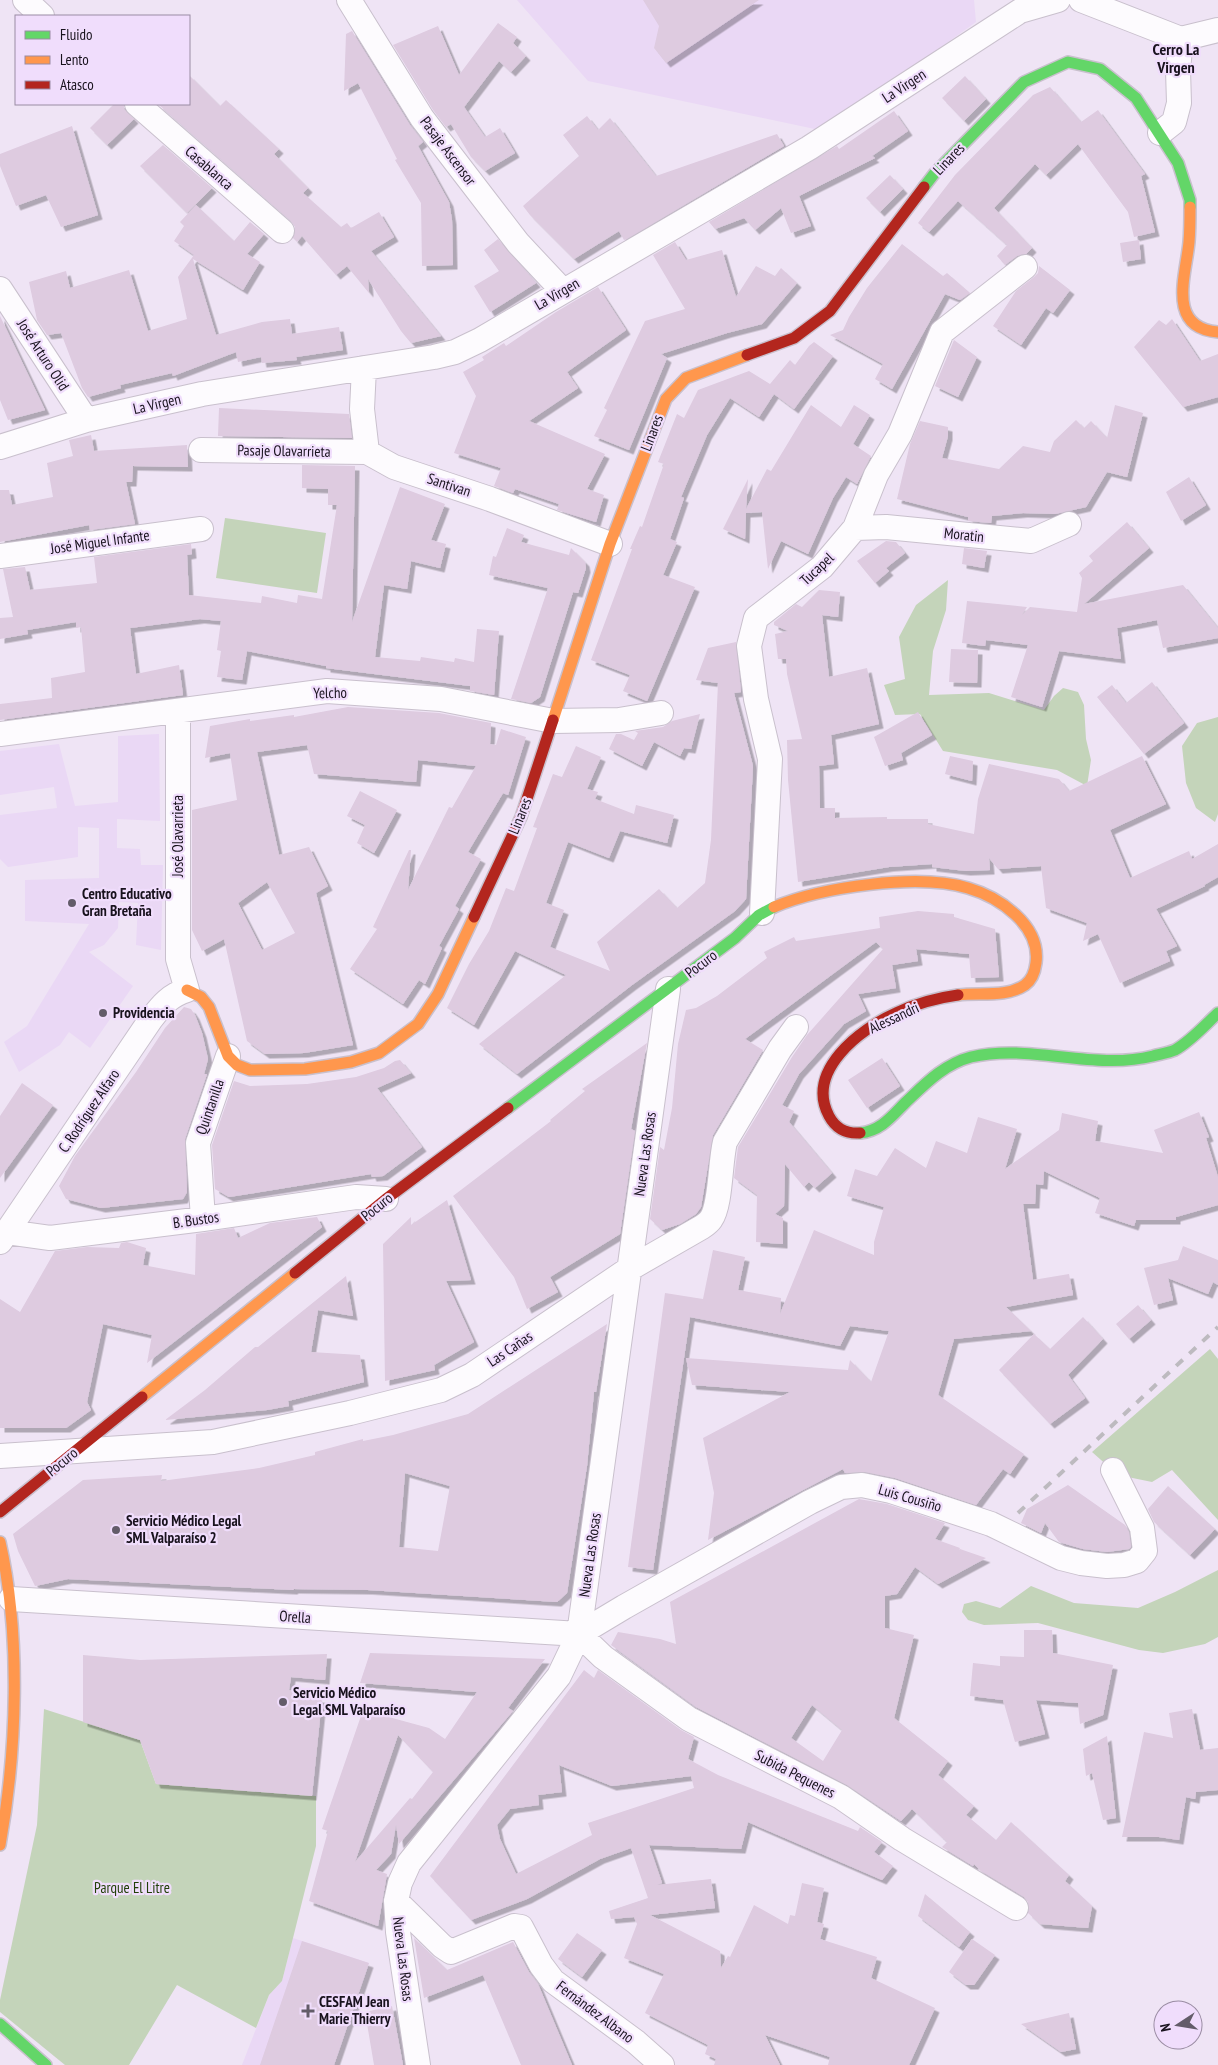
<svg xmlns="http://www.w3.org/2000/svg" width="1218" height="2065" font-family="'PT Sans Narrow',sans-serif">
<defs>
<filter id="shadow"><feDropShadow dx="4.5" dy="4.5" stdDeviation="0" flood-color="#0004"/></filter>
</defs>
<rect width="100%" height="100%" fill="#efe4f5"/>
<path fill="#ead8f5" d="M517,0H974L976,22L824,131L588,81Z
M159,734L160,821L117,819V848L140,849L141,865H163L161,950L136,945L138,903L119,902L118,928L104,945L89,952L133,986L90,1048L69,1032L60,1045L19,1072L4,1042L27,1026L89,924L25,921V880L99,878V828L78,827V857L8,867L0,859V815L57,808L54,787L0,795V751L59,744L75,806L118,802V736Z
M293,1938L369,1963L334,2065H242L269,1995L282,1981Z"/>
<path fill="#c4d4ba" d="M225,518L326,533L317,593L216,578Z
M948,580L946,610L933,651L929,695L989,693L1044,710L1054,696L1063,688L1078,692L1084,705L1086,739L1091,760L1087,786L1057,770L943,751L920,714L895,715L884,685L905,679L899,637L916,605Z
M1218,717V814L1215,822L1196,808L1186,783L1182,746L1197,723Z
M1210,1349L1218,1359V1520L1172,1470L1152,1482L1118,1475L1092,1452Z
M1218,1570V1637L1205,1644L1163,1653L1139,1650L1038,1623L984,1625L968,1620L962,1612L964,1604L976,1601L1000,1608L1031,1586L1074,1603L1138,1608L1175,1592Z
M44,1709L140,1740L156,1784L316,1796V1846L293,1938L282,1981L269,1995L256,2028L177,1985L129,2065H65L0,2012V2000L37,1825Z"/>
<path fill="#decbe0" fill-rule="evenodd" filter="url(#shadow)" d="M643,0H759L666,63L654,48L659,26Z
M498,23L517,37L513,43L526,56L511,72L499,61L464,107L485,137L500,128L515,153L485,171L471,157L451,124L446,127L433,110L393,45L438,26L459,75Z
M352,31L410,125L423,142L418,146L449,202L452,220L453,265L422,266L421,203L395,160L397,159L358,83L344,91L346,34Z
M189,75L220,106L226,100L279,149L274,154L308,188L303,193L341,227L347,223L351,228L379,212L394,237L371,251L441,336L411,343L401,331L368,279L369,293L347,266L336,275L302,236L297,242L293,238L295,227L291,221L158,104H189Z
M965,76L986,99L964,121L942,98Z
M1050,87L1081,122L1098,110L1145,174L1141,176L1155,232L1134,237L1128,212L1078,144L1046,175L1035,164L994,208L1032,248L1026,254L1017,256L1005,265L997,256L1007,245L958,201L929,232L918,223L955,175L1033,95Z
M114,104H124V109L134,119L107,145L90,128Z
M894,111L908,131L872,156L875,158L799,196L811,226L791,233L781,208L755,230L744,218L715,229L709,222L837,146L839,149Z
M587,116L598,130L610,118L656,176L777,134L784,146L627,239L624,240L619,231L574,259L530,215L523,206L579,156L563,135Z
M72,126L98,215L61,227L46,195L16,206L0,166V154Z
M163,145L212,188L187,213L140,166Z
M890,175L903,189L880,212L866,198Z
M196,205L234,241L250,222L264,234L247,254L260,262L243,290L193,259L216,335L262,322L290,319L292,334L339,327L343,350L296,357L297,360L262,363L261,357L238,362L236,352L173,376L172,373L120,385L121,388L88,397L82,388L61,333L47,335L37,320L29,282L66,271L70,288L129,270L148,331L187,319L178,277L194,255L174,241L184,226L180,222Z
M498,239L536,283L490,312L474,286L499,271L484,250Z
M1139,240L1141,259L1123,262L1120,243Z
M675,242L686,260L722,250L736,297L756,266L775,276L781,268L797,283L762,324L727,333L661,354L667,358L629,450L594,436L607,410L604,408L645,321L685,309L653,255Z
M902,244L943,276L947,273L970,293L960,300L945,294L892,389L875,379L883,364L830,335L843,330L849,317L867,288Z
M1039,266L1070,290L1053,313L1046,308L1021,345L993,326L1016,291L1034,277L1038,273Z
M598,287L626,330L567,372L578,388L529,421L605,454L587,489L604,495L596,522L557,510L559,504L515,489L513,493L494,486L501,468L454,453L476,396L463,372L484,360L482,357L504,343L506,346L556,312Z
M0,316L45,410L8,420L0,400Z
M1172,319L1200,361L1218,354V397L1183,407L1134,347L1159,320L1166,325Z
M954,340L977,357L958,397L935,386Z
M814,342L833,356L794,409L774,394L759,417L730,398L707,435L681,497L684,498L670,539L677,542L663,575L695,587L647,701L623,691L630,675L591,660L632,549H630L640,526L642,527L664,464L658,462L677,414L684,418L698,390L749,371L770,384L790,360L795,365L809,346Z
M811,405L841,427L854,405L870,415L853,444L871,456L857,484L846,477L833,498L808,554L781,541L768,569L762,512L746,513L745,539L723,529L748,479L746,509L767,469L771,471Z
M1115,405L1143,413L1127,477L1107,472L1086,507L1055,514L1023,513L992,516L991,523L968,521V517L897,499L910,444L920,421L948,427V436L942,458L999,469L1023,446L1050,452L1054,441L1076,420L1084,428L1091,421L1107,438Z
M219,408L349,414L352,438L218,436Z
M91,435L94,451L187,445L188,467L133,466L132,482H126L135,524L90,530L89,525L0,542V490H9L12,505L53,497L47,463L73,456L69,440Z
M302,465L355,466L352,622L400,487L445,504L431,540L446,544L440,568L411,561L407,589L384,585L375,657L420,661L421,657L454,662L455,658L474,662L477,629L499,631L494,695L470,691V686L326,668V666L247,651L242,680L217,677L221,651L217,650L221,621L200,619L130,628L136,674L179,665L183,695L0,720V704L52,698L51,678L85,672L81,627L76,628V622L27,630L28,634L0,639V618L13,617L3,569L25,567L30,590L97,583L94,557L191,544L192,554L187,555L189,595L261,603L262,596L297,603L298,595L322,599L337,505H328V489L302,488Z
M1189,477L1206,505L1181,521L1166,492Z
M1127,522L1149,548L1084,604L1183,585L1218,628V638L1163,648L1157,620L1117,628L1121,659L1059,651L1042,707L1011,697L1028,645L986,640L985,646L962,643L967,601L1027,607L1022,615L1030,607L1077,612L1082,578L1079,573L1093,561L1089,556Z
M507,528L524,535L521,542L569,555L571,548L585,562L586,568L578,593L573,592L540,697L531,703L511,699L548,588L489,575L493,556L496,557Z
M886,541L896,542L905,553L886,568L889,571L875,583L857,561Z
M964,548L987,551L984,568L962,564Z
M819,590L840,592L838,617L822,615L829,677L867,668L879,724L831,735L834,764L819,766L820,808H835V818L887,817V819H928V824L974,834L978,799L989,764L1059,779L1069,791L1142,756L1166,804L1110,830L1130,878L1189,851L1192,859L1218,844V877L1204,885L1205,886L1156,909L1177,946L1166,951L1170,961L1120,983L1098,934L1083,941L1087,923L1046,908L1041,866L998,869L989,858L990,870L966,871L932,867V864L889,867L798,882L788,780L787,740L802,739L787,674L786,659H778L775,634L788,631L774,625V622L796,604L802,607Z
M736,642L741,692L734,693L753,766L746,899L735,911L632,985L517,1074L479,1044L566,975L515,951L474,1025L447,1008L469,964L489,931L506,888L514,891L537,828L533,827L553,774L562,777L576,746L601,757L587,789L598,792L595,799L634,814L636,805L674,815L667,843L620,831L609,858L568,842L546,903L564,910L550,947L610,971L597,942L659,889L677,908L705,883L711,840L718,683L696,680L708,648Z
M951,649L978,650L977,683L949,682Z
M1152,682L1184,723L1144,754L1097,697L1112,685L1126,703Z
M348,707L439,713L491,723L490,744L496,745L501,729L526,737L508,795L503,793L468,852L481,859L455,906L459,909L439,946L442,948L425,984L419,980L403,1004L350,969L377,929L373,927L409,850H411L408,890L449,807L452,808L476,766L418,760L416,782L314,774L307,745L257,752L279,855L309,847L328,886L316,893L353,1045L304,1053L265,1054L247,1041L224,939L202,951L192,930V810L237,800L230,753L205,758L210,726L250,719V721L294,715V717ZM267,882L295,933L262,950L238,903Z
M918,712L932,735L901,753L903,760L885,766L874,737Z
M700,714L691,749L684,748L680,756L654,742L642,766L609,749L616,734H621L634,740L638,733L635,731L663,727L672,721Z
M950,756L973,761L972,781L945,774Z
M360,791L397,810L374,853L357,843L365,825L347,816Z
M918,911L954,914V917L995,929L999,977L971,978L969,954L916,949L918,961L892,965L896,988L858,994L866,1011L844,1024L799,1074L782,1105L794,1111L789,1122L832,1173L815,1188L809,1182L804,1187L785,1164L784,1206L775,1214L783,1218V1244L756,1242L757,1195L734,1178L738,1147L792,1057L807,1035L883,949L876,942L745,1039L763,1050L713,1135L701,1207L696,1214L680,1224L662,1230L650,1219L660,1147L664,1150L672,1108L678,1044L686,1010L696,1008L717,996L767,958L764,952L794,937L796,941L880,928L879,917Z
M184,1007L191,1009L195,1015L202,1033L208,1059L204,1074H207L185,1139L187,1192L183,1199L101,1208L66,1199L59,1186L75,1156L136,1072L165,1028Z
M647,1043L631,1129L635,1131L620,1234L550,1277L558,1292L527,1309L514,1277L453,1196L551,1121L550,1120L585,1091L582,1089Z
M882,1058L900,1086L867,1108L848,1080Z
M400,1060L411,1073L377,1088L422,1147L383,1176L372,1177L371,1174L229,1197L215,1189L212,1145L234,1081L250,1086L307,1084L356,1077L384,1068L395,1061Z
M22,1083L53,1105L0,1178V1116Z
M1199,1112L1209,1137L1206,1138L1218,1177V1205L1176,1217V1220H1136L1134,1226L1095,1213L1100,1198L1044,1171L1043,1185L1036,1184L1035,1204H1023L1033,1280L1069,1274L1073,1295L1006,1307L1031,1331L954,1339L938,1395L1024,1454L1010,1474L1003,1469L976,1505L895,1478L865,1472L845,1473L843,1469L708,1540L714,1493L703,1438L790,1392L692,1385L686,1358L848,1370L850,1360L871,1382L889,1331L850,1326L840,1346L690,1317L653,1570L628,1567L665,1293L703,1299L713,1250L745,1257L738,1290L781,1298L780,1314L814,1230L874,1255V1242L884,1207L847,1196L855,1169L877,1176L895,1148L926,1168L936,1141L967,1153L978,1117L1017,1129L1005,1169L1059,1130L1062,1113L1098,1121L1095,1141L1163,1153L1154,1130Z
M447,1200L471,1280L446,1281L474,1342L434,1365L435,1370L385,1381L383,1244L411,1217V1225Z
M317,1217L322,1227L147,1363L152,1335L103,1324L87,1402L91,1410L66,1428H0V1299L20,1312L55,1251L87,1247L119,1248L121,1243L127,1242L146,1248L143,1265L195,1275L196,1234L234,1228L238,1238L270,1223Z
M1183,1246L1218,1260V1285L1213,1282L1208,1294L1168,1278L1173,1300L1154,1305L1144,1268L1178,1260Z
M346,1276L353,1316L318,1310L311,1352L360,1355L364,1382L288,1401L289,1406L267,1410L165,1420L205,1390L255,1347H258Z
M1138,1305L1151,1320L1129,1339L1116,1324Z
M1083,1317L1103,1339L1068,1375L1085,1398L1050,1424L999,1370L1034,1334L1050,1349Z
M607,1324L596,1392H594L587,1466L567,1593L557,1602L368,1590L294,1589L293,1590L68,1579L35,1586L18,1551L13,1534L83,1480L162,1475L161,1481L259,1468L315,1455V1452L363,1439V1441L393,1435L468,1414ZM405,1473L450,1486L438,1551L399,1547Z
M1068,1485L1125,1525L1129,1532L1131,1547L1129,1549L1107,1552L1083,1549L1059,1542L1045,1523L1041,1533L1021,1523L1027,1509Z
M1168,1486L1215,1529L1190,1555L1154,1522L1148,1509Z
M859,1499L887,1504L945,1523L935,1539L960,1548L959,1550L960,1549L986,1558L938,1584L915,1567L897,1594L885,1596V1628L914,1635L894,1718L948,1761L938,1775L974,1806L966,1815L996,1840L1011,1822L1069,1875L1065,1881L1092,1906L1088,1928L1040,1924L1028,1913V1902L1024,1897L981,1871L974,1864L973,1866L942,1847L947,1842L912,1809L901,1821L847,1785L696,1707L611,1645L618,1632L660,1639L676,1644L670,1602ZM812,1705L842,1730L823,1761L791,1738Z
M1024,1630H1052L1053,1653L1113,1665L1103,1715L1080,1724L1078,1703L1036,1700L1045,1734L1015,1742L1003,1700L970,1696L973,1663L1000,1666V1656L1024,1657Z
M370,1653L545,1659L508,1708L513,1711L399,1844L396,1825L391,1854L376,1870L387,1874L378,1926L309,1901L328,1831L322,1829L363,1710L429,1728L445,1739L477,1692L360,1683ZM398,1735L433,1772L412,1799L410,1798L355,1862Z
M327,1654L325,1680L291,1677L289,1690L322,1699L312,1796L156,1784L140,1740L83,1722V1655L140,1660Z
M584,1670L594,1678L598,1670L681,1730L694,1737L688,1759L718,1775L858,1831L860,1827L882,1842L874,1852L893,1866L882,1880L748,1822L741,1849L649,1845L662,1883L657,1885L711,1879L715,1908L650,1915L720,1951L721,1968L728,1956L730,1957L754,1905L788,1924L790,1915L795,1916L802,1883L824,1888L817,1922L824,1924L820,1939L877,1957L871,1978L935,2008L909,2065H828L830,2057L765,2035L780,2065H714L716,2059L705,2054L708,2045L645,2013L664,1974L624,1958L637,1924L634,1917L611,1919L609,1911L648,1898L631,1848L600,1859L527,1899L471,1920L430,1876ZM559,1765L612,1786L691,1776L694,1788L588,1823L592,1835L516,1874L500,1839L497,1825L510,1809L539,1805L538,1795L562,1792Z
M1192,1709L1200,1750L1218,1748V1790L1196,1792L1195,1799L1186,1797L1179,1840L1159,1837H1122L1144,1732L1173,1738L1169,1713Z
M1107,1736L1116,1818L1103,1820L1092,1773L1086,1776L1083,1749Z
M925,1894L970,1932L959,1947L918,1916Z
M577,1933L602,1950L582,1977L558,1959Z
M414,1938L447,1970L513,1942L529,1972L538,1984L572,2065H521L483,1975L424,1998Z
M972,1939L995,1955L974,1985H966L949,1972Z
M302,1941L369,1963L334,2065H260Z
M392,2006L403,2065H374L365,2012Z
M1069,2013L1076,2049L1061,2052L1021,2024Z"/>
<g fill="none" stroke-linecap="round" stroke-linejoin="round">
<defs>
<path id="street" d="M25,0L42,16
M349,0L422,118L518,243L563,291
M1081,0L1181,39L1218,30
M137,104L282,231
M1160,133L1174,122L1179,103L1178,70L1181,39
M0,289L86,420
M364,368L362,409L367,452L394,467L490,499L610,544
M0,447L86,420L202,394L434,357L455,352L480,340L809,148L1020,11L1058,0
M201,450L367,452
M855,528L886,527L1031,541L1069,524
M0,556L201,529
M0,734L327,691L441,699L553,721L619,720L661,713
M762,913L770,759L756,699L749,646L756,618L822,567L855,528L876,475L900,434L942,332L1025,267
M203,1219L198,1143L228,1056
M7,1232L50,1238L203,1219L356,1197L386,1199
M0,1242L151,1019C162,1005 170,995 187,990L178,959V711
M0,1456L213,1442L350,1413L441,1390L472,1375L629,1269L702,1227C705,1225 709,1222 711,1219C721,1205 720,1161 725,1142L780,1049L796,1027
M11,1599L579,1634
M579,1634L624,1607L810,1502L841,1487L862,1485L891,1491L991,1524L1061,1558L1081,1563L1107,1566L1124,1565L1137,1561L1145,1551L1142,1528L1113,1470
M579,1634L603,1657L689,1719L841,1797L902,1839L1016,1908
M396,1901L442,1946L451,1952L514,1926L521,1927L541,1965L553,1981L636,2042L662,2065
M418,2065L398,1932L396,1901L400,1883L409,1863L559,1676L579,1634L668,989"/>
<path id="fast" d="M924,187L934,174L1024,82L1068,62L1100,69L1136,98L1178,163L1190,200V207
M508,1108L735,938L759,915L774,907
M860,1133C881,1131 892,1116 906,1102C925,1084 944,1064 971,1057C1031,1043 1092,1071 1153,1056C1160,1054 1168,1053 1175,1050C1191,1041 1204,1026 1218,1013
M0,2024L46,2065"/>
<path id="slow" d="M1190,207C1190,218 1190,230 1189,242C1186,275 1166,328 1218,332
M553,720L610,544L666,399L686,378L747,355
M774,907C822,887 918,873 968,888C999,897 1041,925 1036,963C1035,971 1032,980 1025,985C1006,998 979,992 958,995
M187,990L201,997L209,1007L228,1056L237,1065L250,1070L305,1069L351,1062L379,1053L418,1024L438,994L474,917
M142,1397L295,1273
M0,1542C21,1634 17,1752 0,1845"/>
<path id="jam" d="M747,355L794,338L830,311L924,187
M474,917L521,817L553,720
M860,1133C846,1134 836,1129 829,1116C805,1071 860,1029 896,1013C915,1004 936,998 958,995
M295,1273L386,1199L508,1108
M0,1512L142,1397"/>
</defs>
<use href="#street" stroke="#c9c0cd" stroke-width="26"/>
<use href="#fast" stroke="#c9c0cd" stroke-width="14"/>
<use href="#slow" stroke="#c9c0cd" stroke-width="14"/>
<use href="#jam" stroke="#c9c0cd" stroke-width="14"/>
<use href="#street" stroke="#fdfbfe" stroke-width="24"/>
<use href="#fast" stroke="#63d668" stroke-width="11"/>
<use href="#slow" stroke="#ff974d" stroke-width="11"/>
<use href="#jam" stroke="#b3261e" stroke-width="11"/>
<path stroke="#bdbabf" stroke-width="4" stroke-dasharray="9 9" stroke-linecap="butt" d="M1018,1513L1218,1327"/>
</g>
<g fill="#635c69" stroke="#f0ddfc" stroke-width="2">
<circle cx="72" cy="903" r="5"/>
<circle cx="103" cy="1013" r="5"/>
<circle cx="116" cy="1530" r="5"/>
<circle cx="283" cy="1702" r="5"/>
<path d="M305.5 2003.5h5v5h5v5h-5v5h-5v-5h-5v-5h5z"/>
</g>
<g text-anchor="middle" stroke-width="4.5" stroke-linejoin="round" paint-order="stroke">
<g font-size="15" fill="#18121d" stroke="#f0ddfc">
<text transform="translate(904 86) rotate(-33)" y="5">La Virgen</text>
<text transform="translate(448 151) rotate(53)" y="5">Pasaje Ascensor</text>
<text transform="translate(949 159) rotate(-46)" y="5">Linares</text>
<text transform="translate(209 168) rotate(41)" y="5">Casablanca</text>
<text transform="translate(557 294) rotate(-30)" y="5">La Virgen</text>
<text transform="translate(43 355) rotate(57)" y="5">José Arturo Olid</text>
<text transform="translate(157 404) rotate(-13)" y="5">La Virgen</text>
<text transform="translate(652 433) rotate(-69)" y="5">Linares</text>
<text transform="translate(284 451) rotate(1)" y="5">Pasaje Olavarrieta</text>
<text transform="translate(449 485) rotate(18)" y="5">Santivan</text>
<text transform="translate(964 535) rotate(6)" y="5">Moratin</text>
<text transform="translate(100 542) rotate(-8)" y="5">José Miguel Infante</text>
<text transform="translate(817 569) rotate(-43)" y="5">Tucapel</text>
<text transform="translate(330 693) rotate(-1)" y="5">Yelcho</text>
<text transform="translate(520 816) rotate(-68)" y="5">Linares</text>
<text transform="translate(178 836) rotate(-90)" y="5">José Olavarrieta</text>
<text transform="translate(701 964) rotate(-37)" y="5">Pocuro</text>
<text transform="translate(894 1018) rotate(-25)" y="5">Alessandri</text>
<text transform="translate(210 1107) rotate(-71)" y="5">Quintanilla</text>
<text transform="translate(89 1111) rotate(-56)" y="5">C. Rodríguez Alfaro</text>
<text transform="translate(645 1154) rotate(-82)" y="5">Nueva Las Rosas</text>
<text transform="translate(377 1207) rotate(-38)" y="5">Pocuro</text>
<text transform="translate(196 1220) rotate(-8)" y="5">B. Bustos</text>
<text transform="translate(510 1349) rotate(-34)" y="5">Las Cañas</text>
<text transform="translate(62 1462) rotate(-39)" y="5">Pocuro</text>
<text transform="translate(910 1498) rotate(16)" y="5">Luis Cousiño</text>
<text transform="translate(590 1555) rotate(-82)" y="5">Nueva Las Rosas</text>
<text transform="translate(295 1617) rotate(4)" y="5">Orella</text>
<text transform="translate(795 1774) rotate(27)" y="5">Subida Pequenes</text>
<text transform="translate(403 1959) rotate(83)" y="5">Nueva Las Rosas</text>
<text transform="translate(595 2012) rotate(37)" y="5">Fernández Albano</text>
</g>
<g font-size="15" font-weight="bold" fill="#18121d" stroke="#f0ddfc" text-anchor="start">
<text x="82" y="899">Centro Educativo<tspan x="82" dy="17">Gran Bretaña</tspan></text>
<text x="113" y="1018">Providencia</text>
<text x="126" y="1526">Servicio Médico Legal<tspan x="126" dy="17">SML Valparaíso 2</tspan></text>
<text x="293" y="1698">Servicio Médico<tspan x="293" dy="17">Legal SML Valparaíso</tspan></text>
<text x="319" y="2007">CESFAM Jean<tspan x="319" dy="17">Marie Thierry</tspan></text>
</g>
<g font-size="15" fill="#214007" stroke="#f0ddfc">
<text x="132" y="1893">Parque El Litre</text>
</g>
<g font-size="16" font-weight="bold" fill="#18121d" stroke="#f0ddfc">
<text x="1176" y="55">Cerro La<tspan x="1176" dy="18">Virgen</tspan></text>
</g>
</g>
<rect x="15" y="15" width="175" height="90" fill="#f0ddfc" stroke="#9a8ca3"/>
<rect x="25" y="31" width="25" height="8" fill="#63d668" stroke="#9a8ca3"/>
<text x="60" y="40" font-size="15" fill="#18121d">Fluido</text>
<rect x="25" y="56" width="25" height="8" fill="#ff974d" stroke="#9a8ca3"/>
<text x="60" y="65" font-size="15" fill="#18121d">Lento</text>
<rect x="25" y="81" width="25" height="8" fill="#b3261e" stroke="#9a8ca3"/>
<text x="60" y="90" font-size="15" fill="#18121d">Atasco</text>
<g transform="translate(1178 2025) rotate(258)"><circle r="24" fill="#f0ddfc" stroke="#9a8ca3"/>
<path d="M0-4L9 19L0 12L-9 19Z" fill="#635c69"/>
<text y="-8" font-size="14" font-weight="bold" text-anchor="middle" fill="#18121d">N</text>
</g>
</svg>
